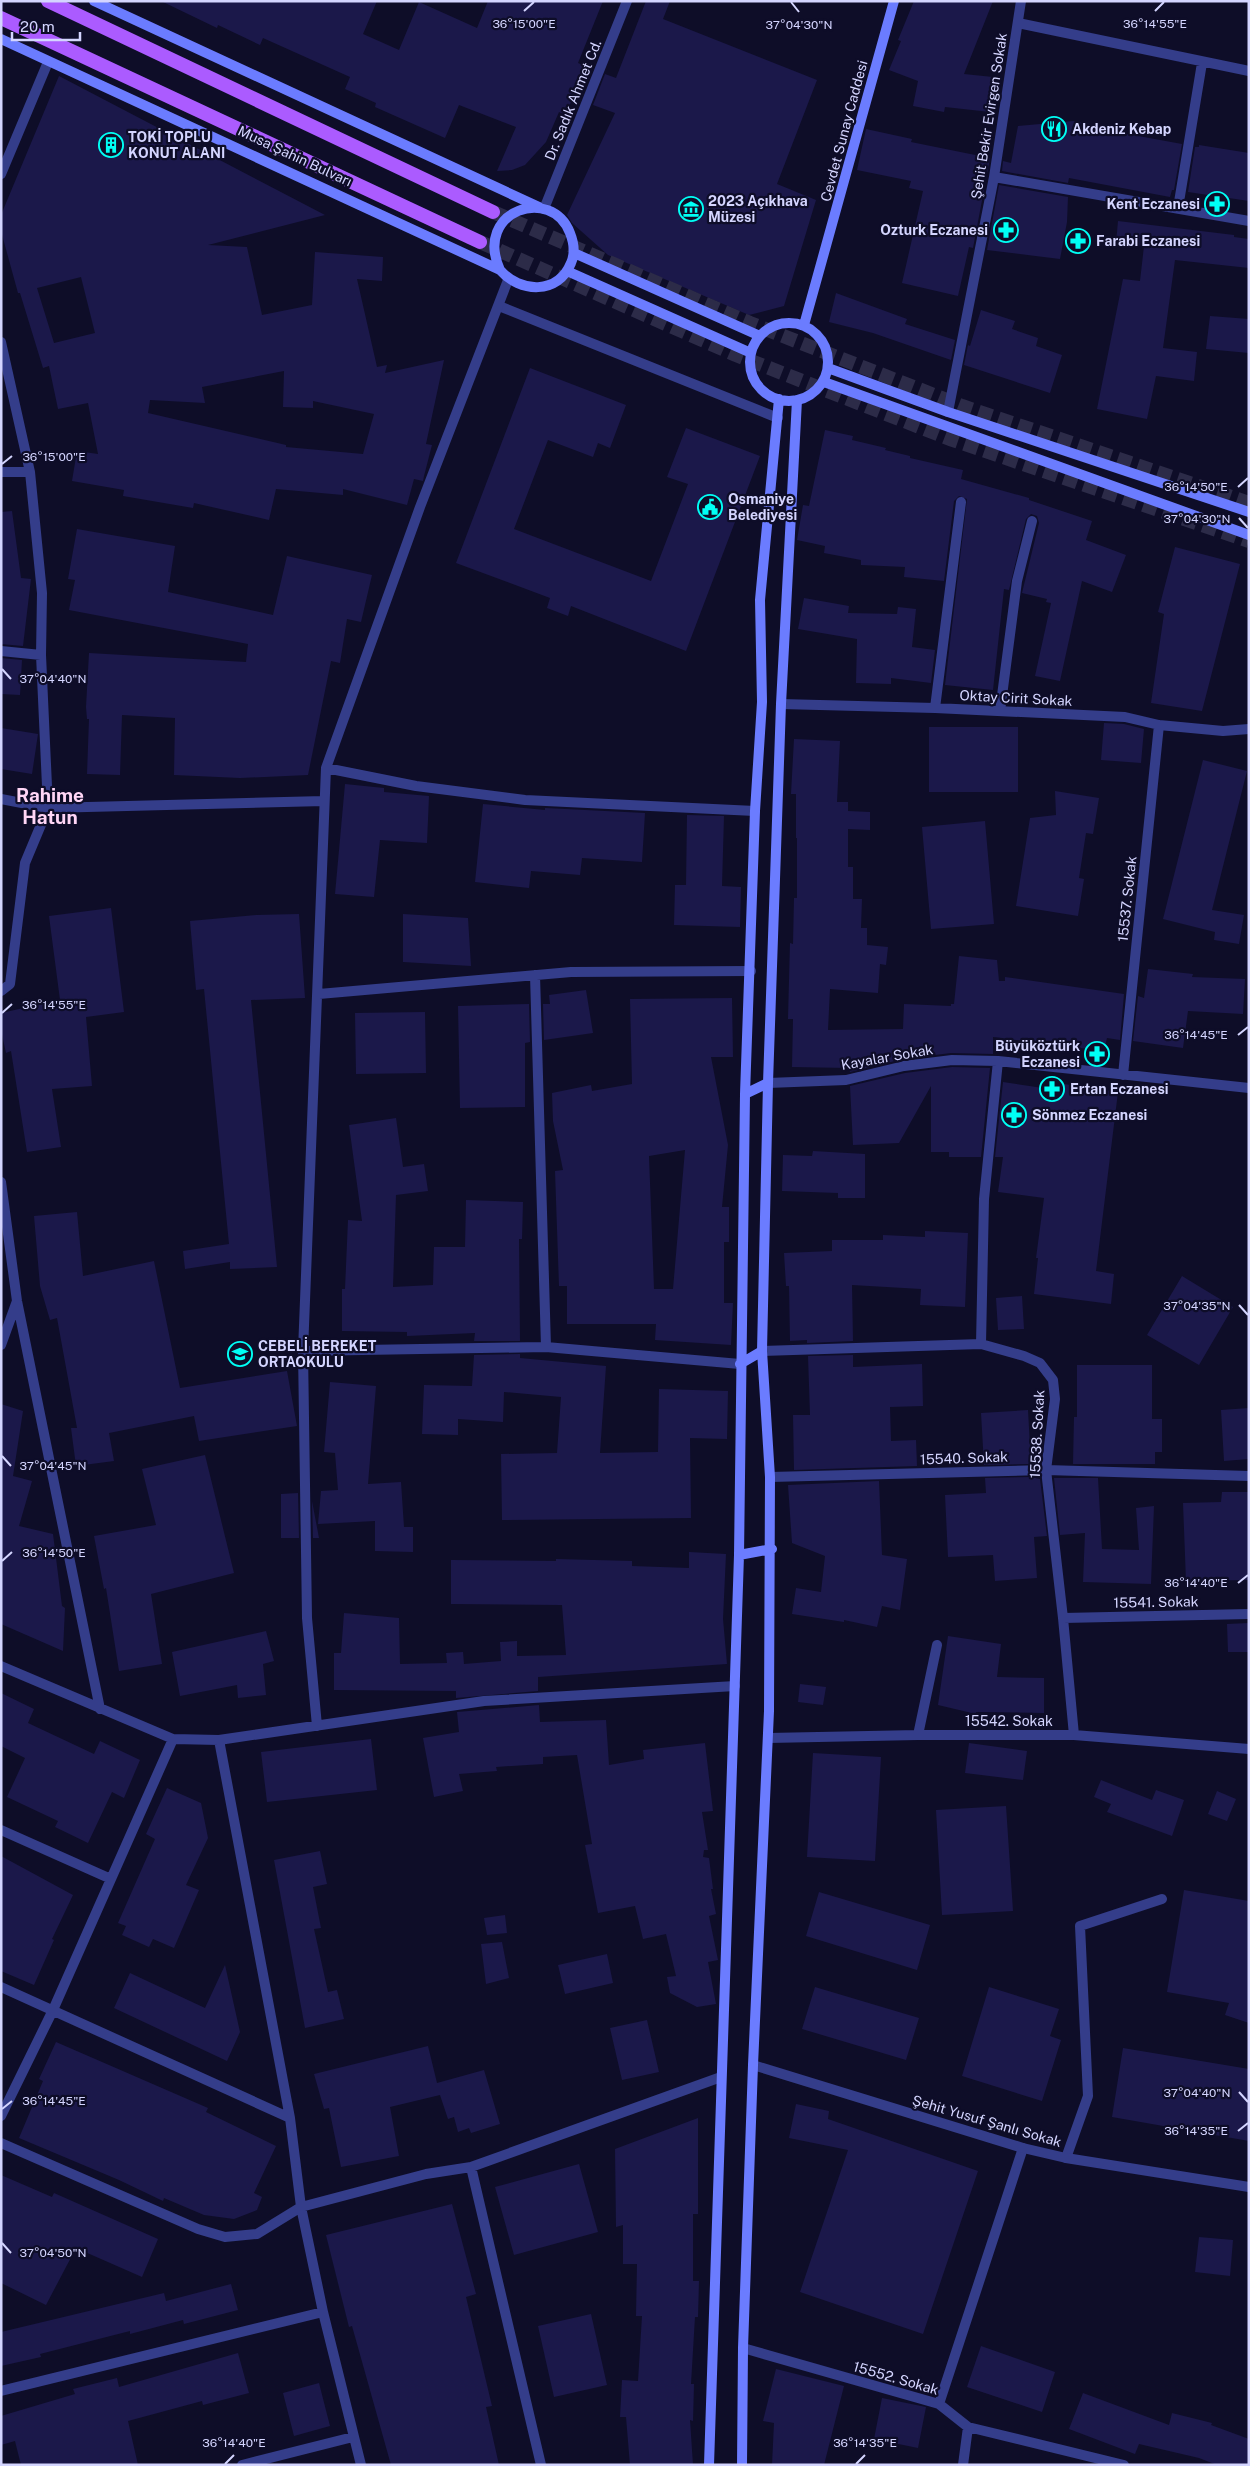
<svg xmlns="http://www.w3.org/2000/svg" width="1250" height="2466" font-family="'Public Sans',sans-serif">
<rect width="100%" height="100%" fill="#0e0d28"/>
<path fill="#1b184a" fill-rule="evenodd" d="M161,1H377L363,34L399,50L419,2L477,28L488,1H603L578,63L592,69L580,100L573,97L566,115L559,112L546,142L525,165L512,170L497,171L516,127L459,105L445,138L375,107L376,103L345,89L350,77L263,38L260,45L218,25L217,28Z
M646,1H670L663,19L817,80L777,184L816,200L784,306L749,315L608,255L572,223L567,215L615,113L593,105L605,74L616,78Z
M914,1H993L964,74L993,77L990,112L945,107L944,112L913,106L918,81L889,70L901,41L898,40Z
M59,76L325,215L208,245L247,247L262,315L312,305L315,252L383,257L382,281L357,279L377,367L387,365L385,373L444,360L426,444L432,445L424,476L423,481L414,479L407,505L343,489V495L276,489L269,520L194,503L193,508L123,496L124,490L72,481L77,451L98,454L88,403L58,409L49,366L43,368L20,293H18L1,231V215ZM81,277L95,333L54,343L37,288ZM284,371L283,407L313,408V401L374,414L363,454L286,447V445L148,413L150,400L205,403L202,387Z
M1073,121L1090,124L1089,127L1182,144L1174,190H1172L1170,197L1069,178L1068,183L1002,171L1003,161L1011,163L1018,126Z
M866,129L912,139L911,142L990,158L973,248L969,247L958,296L902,283L923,191L909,188L911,181L857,170Z
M1199,145L1249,153V201L1188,192L1195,147H1199Z
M999,185L1068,197L1067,222L1060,259L987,250Z
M1118,221L1234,235V237L1249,239V268L1175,260L1163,348L1197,352L1194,381L1156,376L1147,419L1097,409L1123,279L1140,281L1144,246L1116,243Z
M836,293L907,319L905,324L955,340L951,360L873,333L829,322Z
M981,310L1015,321L1012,329L1038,338L1036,346L1062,355L1050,393L964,365L968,345L970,346Z
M1210,316L1249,319V353L1206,349Z
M530,368L626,405L610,448L598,443L593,457L548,440L514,529L651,581L688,484L667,477L686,428L760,456L686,651L571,606L568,616L547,608L550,598L456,563Z
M825,430L853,436L852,440L886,448L885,450L910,456V458L963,470L961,479L1029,498V500L1092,521L1086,540L1126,555L1112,592L1082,581L1060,681L1035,676L1051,603L1046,602L1047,599L1022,593L1039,523L1037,516L1031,514L1026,519L1009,590L1004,589L993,690L945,685L967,499L959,496L954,501L944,581L904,577L905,567L861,565V560L824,553L825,546L797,540L803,505L809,506Z
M12,511L21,578L31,579L23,646L1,644V512Z
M77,529L175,546L168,592L273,615L287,556L372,575L361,622L347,619L340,663L331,661L308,775L240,778L174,775L175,718L122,715L120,775L87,774L89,719H87L86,707L89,653L246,662L248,644L69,610L75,580L68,579Z
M1175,547L1240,564L1202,711L1151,703L1164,614L1158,612Z
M804,598L849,606L848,613L897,614L898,607L916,609L912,647L935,650L931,683L891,678V684L856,683L857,639L798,629Z
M1,658L22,660L20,695L1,694Z
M1104,723L1124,724L1144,729L1141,763L1101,760Z
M929,727H1018V792H929Z
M1,728L38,734L32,774L1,769Z
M794,739L840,741L837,802H848V811L870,812V830L848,829V867H853V899H862L861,928H867V945L888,947L886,965L880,964L878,993L830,989L828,1030L903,1029L904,1004L951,1006V1004H954L959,956L997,960L999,981H1005V977L1124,994L1120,1040L1107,1038L1104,1051L993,1037V1054L951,1053L903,1059L850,1072L849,1068L792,1067L793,1019H788L789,980L790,943L793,944L794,898H797V838H796V794H791Z
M1203,760L1247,771L1212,910L1244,915L1239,944L1214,940L1215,932L1163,919Z
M345,784L384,788V792L429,796L427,843L380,840L374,897L335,894Z
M1055,791L1099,798L1093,834L1086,833L1079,878L1084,879L1078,916L1016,906L1030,818L1056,815Z
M483,804L545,810V808L645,813L642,862L582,858L580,875L531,871L529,888L475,882Z
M687,815L724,816L722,886L741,887L740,927L674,925L675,885H686Z
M985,821L994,924L931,929L922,827Z
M111,908L124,1012L86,1017L92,1086L52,1089L61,1147L27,1152L11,1051L6,1053L1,1030V1013L60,1000L49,916Z
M299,914L305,998L251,1000L277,1267L230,1269V1262L185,1269L183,1251L229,1244L204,989L196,990L190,921L256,915Z
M403,914L468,918L471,966L403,962Z
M1148,969L1193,974L1192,977L1245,979L1243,1014L1188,1011L1183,1048L1133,1041L1138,996L1144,998Z
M586,990L593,1033L544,1040L543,1004H550L549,995Z
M732,998L733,1057H711L728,1145L722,1207H729V1242H724V1303H733L731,1345L655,1340L656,1324H567V1286H559L555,1171L563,1170L553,1121L552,1093L591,1085L592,1091L632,1084L630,999ZM685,1150L673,1289H654L649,1156Z
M529,1004L530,1042L525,1043V1107L460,1108L458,1006Z
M425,1012L426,1073L356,1074L355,1013Z
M952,1067L990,1068L981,1157H949V1152H931V1086L899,1143L853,1145L850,1086L905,1073Z
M1003,1082L1063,1091L1064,1084L1118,1092L1096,1271L1114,1274L1111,1304L1034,1294L1038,1258H1036L1044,1198L998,1192L1003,1157H995Z
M396,1118L403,1167L424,1164L428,1191L396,1195L393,1287L433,1285L434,1247H465L466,1200L523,1202L522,1239H519L520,1341H474L475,1333L407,1336V1332L342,1331V1289H345L348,1220L362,1221L349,1125Z
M813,1151L865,1154V1198H838V1193L782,1191L783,1155L812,1156Z
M77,1212L83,1276L154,1261L180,1388L287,1371L297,1426L199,1441L194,1416L109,1433L114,1461L76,1466L71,1428H77L57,1318L50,1320L40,1286L34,1216Z
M925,1231L968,1233L965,1307L920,1305L921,1289L852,1285L853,1341L807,1343V1340L790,1341L789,1286H786L784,1253L832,1251V1240H883V1235L925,1237Z
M1182,1276L1233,1307L1199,1365L1147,1335Z
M1022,1296L1024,1329L998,1330L996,1298Z
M520,1354V1358L606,1366L600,1453L658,1452L659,1389L728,1391L727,1439L690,1438L691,1518L502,1520L501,1454L557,1453L561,1397L504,1392L503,1422L458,1419V1435L422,1434L424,1385L472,1386L474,1355Z
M853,1355V1367L922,1364L923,1406L890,1407L891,1441L916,1440L917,1466L794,1470L793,1415H810L808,1356Z
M1077,1365H1152V1419H1162V1452H1155V1464H1073L1074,1417H1077Z
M330,1382L376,1386L368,1484L401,1482L404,1527H413V1552L375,1551V1521L318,1524L321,1491L338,1490L335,1453L324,1452Z
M1,1404L23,1411L13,1476L32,1481L19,1526L53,1534L62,1606L65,1608L63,1651L1,1624Z
M1249,1408V1459L1224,1461L1221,1410Z
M1028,1410L1031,1464L984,1465L981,1413Z
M205,1455L234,1573L151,1594L162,1664L119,1671L106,1588L104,1589L94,1536L156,1525L142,1469Z
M1031,1477L1040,1479L1047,1536L1034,1537L1037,1578L995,1581L993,1555L948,1557L945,1495L986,1493L985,1478Z
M1054,1478H1098L1102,1549L1139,1550L1136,1508L1154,1506L1151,1584L1083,1582L1085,1533L1060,1535Z
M879,1481L882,1555L907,1559L900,1610L882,1606L877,1627L844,1620V1622L792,1614L796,1588L821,1592L825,1556L792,1543L788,1485Z
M1222,1492H1249V1580L1186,1581L1183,1503L1221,1502Z
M298,1493L299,1538H281V1494Z
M312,1501L319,1538H313Z
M689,1552L726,1554L723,1619L727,1664L538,1677V1691L456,1698V1691L334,1690V1653H341L344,1613L399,1618L400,1664L447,1663L446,1653L463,1652L464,1664L501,1661L500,1642L517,1641V1656L566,1655L562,1605L451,1604V1560L556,1561V1559L632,1561V1566L689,1568Z
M1249,1623V1652H1228L1227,1624Z
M266,1631L274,1661L263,1664L266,1695L238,1698L237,1685L180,1696L172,1652Z
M948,1636L1001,1644L997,1677L1044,1678V1713L976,1712V1714L938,1705Z
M800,1684L826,1687L823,1705L798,1702Z
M1,1693L34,1709L28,1723L94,1754L100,1741L140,1760L124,1798L112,1792L88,1843L55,1827L58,1821L7,1797L25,1758L1,1746Z
M539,1705L540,1722L606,1720L609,1765L644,1759L643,1750L705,1743L713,1811L702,1812L708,1850H704L703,1857L709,1858L713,1889H711L716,1914L709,1916L718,1960L708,1962L716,2004L697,2007L670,1993L667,1977L676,1976L666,1934L643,1939L635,1906L598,1913L585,1845L592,1844L577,1755L543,1757V1764L496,1767L497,1771L459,1774L463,1791L434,1797L423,1738L459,1732L457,1712Z
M371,1739L377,1790L267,1802L261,1752Z
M969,1743L1027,1751L1023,1780L965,1773Z
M813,1753L881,1757L875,1861L807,1857Z
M1101,1780L1152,1800L1156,1790L1184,1800L1172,1836L1107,1812L1111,1804L1094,1797Z
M167,1788L201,1803L208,1838L186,1885L199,1890L174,1948L153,1939L149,1947L122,1935L126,1926L118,1923L155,1839L146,1834Z
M1217,1791L1236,1799L1227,1821L1208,1814Z
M1006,1806L1013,1911L942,1915L936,1810Z
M320,1851L327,1884L313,1887L321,1928L314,1929L328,1992L337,1990L344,2019L305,2028L274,1860Z
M1,1856L73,1895L52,1939L54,1940L34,1985L1,1971Z
M1184,1890L1249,1901V2023L1225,2015L1229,2003L1167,1992Z
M819,1892L930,1925L917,1970L806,1936Z
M505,1915L507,1933L487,1935L484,1918Z
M502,1942L509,1978L486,1984L481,1944Z
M607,1954L613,1983L565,1994L558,1965Z
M225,1965L240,2032L227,2061L114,2008L130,1973L205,2008Z
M815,1987L919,2018L906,2060L802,2029Z
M989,1987L1059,2009L1050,2036L1061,2040L1042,2101L962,2076Z
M647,2020L659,2072L622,2080L610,2028Z
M56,2042L208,2108L206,2112L276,2146L254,2193L262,2197L257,2210L234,2219L204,2215L164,2198L163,2201L119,2180L19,2138L43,2081L39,2079Z
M428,2046L437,2083L484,2070L500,2124L471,2133L469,2128L458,2132L454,2117L448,2119L440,2095L390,2107L399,2156L341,2167L329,2108L324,2109L314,2074Z
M1123,2048L1249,2069V2141L1112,2117Z
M796,2104L829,2111L828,2119L978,2171L923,2334L800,2292L848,2150L789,2138Z
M698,2118V2214H693V2281H699L698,2317H695L691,2384H694L693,2421L690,2420L693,2465H630L626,2417H620L622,2380L638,2381L642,2316H636L637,2264H623V2225L616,2227L615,2149Z
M579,2164L598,2232L514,2255L495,2187Z
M1,2175L52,2197L54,2193L158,2239L142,2277L76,2248L46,2305L1,2283Z
M452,2204L476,2294L466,2297L492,2406L486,2407L499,2465H391L352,2326L349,2327L326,2235Z
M1199,2237L1233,2240L1230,2276L1195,2272Z
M231,2284L238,2310L184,2324L183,2320L130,2334V2331L40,2354L41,2357L1,2366V2332L164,2293L166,2301Z
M591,2314L607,2385L554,2397L538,2326Z
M981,2346L1055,2372L1042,2412L967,2387Z
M238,2353L249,2393L203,2405L202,2401L128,2421L138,2465H21L15,2441L1,2445V2416L75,2394L73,2389L117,2378L119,2387Z
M776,2369L844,2386L824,2465H772L774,2423L763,2421Z
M319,2383L330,2426L294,2436L283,2393Z
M1083,2393L1169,2425L1172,2413L1212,2423L1211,2425L1249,2439V2465H1217L1199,2458L1139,2444L1135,2454L1069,2429Z
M882,2398L926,2407L918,2448L874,2439Z"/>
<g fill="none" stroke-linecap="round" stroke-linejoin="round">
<path stroke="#2c2b48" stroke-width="14" stroke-dasharray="14 7" stroke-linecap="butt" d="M493,212L750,323L962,406L1249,503
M480,242L736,355L950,439L1249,541"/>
<path stroke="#343d8a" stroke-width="10" d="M499,306L778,418
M1000,711L1017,581L1032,521"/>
<path stroke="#343d8a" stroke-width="10" d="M1018,23L1249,71
M1,174L48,62
M994,177L1249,221
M1178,208L1202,63
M1,342L30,472L42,593L41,655L48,808L25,863L10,984L1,991
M948,412L994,177L1021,1
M1,472H30
M1,651L41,655
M781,704L935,708L1125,717L1159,725L1223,731L1249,729
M935,708L961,502
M326,768L416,786L525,800L755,811
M1,799L48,808L324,801
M535,975L546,1347
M319,994L571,972L751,971
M998,1061L984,1199L981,1344L1024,1356L1040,1363L1053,1380L1055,1399L1046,1470L1063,1618L1074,1735
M1123,1075L1159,725
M768,1083L846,1080L904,1066L952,1060L998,1061L1249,1088
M1,1182L17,1301L100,1709
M1,1345L17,1301
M303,1351L546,1347L740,1364
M762,1351L981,1344
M770,1477L1046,1470L1249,1476
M1063,1618L1249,1614
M1,1666L173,1739L219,1740L484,1701L735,1686
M317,1726L307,1618L303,1351L326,768L420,507L508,280
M918,1735L937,1645
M768,1738L918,1735H1074L1249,1749
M1,1830L111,1879
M1,1987L290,2118
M1,2116L53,2010L173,1739
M1,2143L198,2229L225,2237L257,2234L301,2207L290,2118L219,1740
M1066,2158L1088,2096L1080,1926L1162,1899
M471,2167L541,2465
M743,2348L939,2404L968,2427L1124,2465
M1,2391L323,2312
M939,2404L1023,2148
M242,2465L353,2437
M361,2465L323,2312L301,2207L426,2174L471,2167L721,2077
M963,2465L968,2427"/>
<path stroke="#343d8a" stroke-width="10" d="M544,209L627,1
M753,2065L1023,2148L1066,2158L1249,2187"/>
<path stroke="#6b7cff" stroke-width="10" d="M94,1L539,207
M1,39L500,270C520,293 558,295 571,263C575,254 574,243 570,233C552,185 473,210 500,270
M574,253L760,336
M567,271L751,353
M750 362a39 39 0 1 1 78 0a39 39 0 1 1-78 0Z
M804,325L894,1
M828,368L948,412L1249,512
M824,382L1249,535
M745,1094L768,1083
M740,1364L762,1351
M739,1555L772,1549
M709,2465L739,1555L745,1094L755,811L762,702L760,600L779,399
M742,2465L743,2348L753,2065L769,1711L770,1477L762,1351L768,1083L781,704L797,400"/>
<path stroke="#ab5bff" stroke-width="14" d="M48,1L493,212
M1,18L480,242"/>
</g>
<path fill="none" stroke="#d4d5ff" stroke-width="2" d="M791,2L799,12M524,11L534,2M1155,11L1164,2M2,464L12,456M1238,487L1248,478M1239,518L1248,528M2,669L11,679M2,1013L12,1004M1238,1035L1248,1027M1239,1305L1248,1315M2,1456L11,1466M2,1561L12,1552M1238,1583L1248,1575M1239,2092L1248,2102M2,2109L12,2101M1238,2131L1248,2123M2,2243L11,2253M225,2464L234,2455M856,2464L865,2455"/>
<defs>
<symbol id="restaurant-ring" viewBox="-11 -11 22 22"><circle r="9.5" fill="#0e0d28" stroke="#00fff5" stroke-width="1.5"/><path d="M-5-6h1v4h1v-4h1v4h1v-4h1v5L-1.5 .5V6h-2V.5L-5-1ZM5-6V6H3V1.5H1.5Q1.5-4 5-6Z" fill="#00fff5"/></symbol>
<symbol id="building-ring" viewBox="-11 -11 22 22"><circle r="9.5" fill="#0e0d28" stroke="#00fff5" stroke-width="1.5"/><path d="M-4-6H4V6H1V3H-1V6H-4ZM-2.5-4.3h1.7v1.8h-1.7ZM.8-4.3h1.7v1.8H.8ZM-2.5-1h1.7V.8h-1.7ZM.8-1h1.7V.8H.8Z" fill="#00fff5"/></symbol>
<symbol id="pharmacy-ring" viewBox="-11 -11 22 22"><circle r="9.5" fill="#0e0d28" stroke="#00fff5" stroke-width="1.5"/><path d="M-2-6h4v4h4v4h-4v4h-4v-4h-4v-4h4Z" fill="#00fff5"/></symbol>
<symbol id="museum-ring" viewBox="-11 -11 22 22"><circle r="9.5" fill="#0e0d28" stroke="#00fff5" stroke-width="1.5"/><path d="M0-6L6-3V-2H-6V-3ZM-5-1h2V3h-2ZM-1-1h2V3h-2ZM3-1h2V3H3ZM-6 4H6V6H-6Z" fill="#00fff5"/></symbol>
<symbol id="civic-ring" viewBox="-11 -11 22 22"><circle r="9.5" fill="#0e0d28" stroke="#00fff5" stroke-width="1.5"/><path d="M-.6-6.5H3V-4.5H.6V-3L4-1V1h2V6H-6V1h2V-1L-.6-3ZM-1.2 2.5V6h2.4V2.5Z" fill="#00fff5"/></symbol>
<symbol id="school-ring" viewBox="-11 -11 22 22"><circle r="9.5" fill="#0e0d28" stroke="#00fff5" stroke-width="1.5"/><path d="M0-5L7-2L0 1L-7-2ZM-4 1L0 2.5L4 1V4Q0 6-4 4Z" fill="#00fff5"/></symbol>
</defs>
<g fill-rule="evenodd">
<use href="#restaurant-ring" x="1040" y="115" width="28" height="28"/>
<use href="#building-ring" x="97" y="131" width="28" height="28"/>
<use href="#pharmacy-ring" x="1203" y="190" width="28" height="28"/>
<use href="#museum-ring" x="677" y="195" width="28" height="28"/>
<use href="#pharmacy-ring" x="992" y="216" width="28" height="28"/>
<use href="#pharmacy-ring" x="1064" y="227" width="28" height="28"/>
<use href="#civic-ring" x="696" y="493" width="28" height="28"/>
<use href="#pharmacy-ring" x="1083" y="1040" width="28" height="28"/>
<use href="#pharmacy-ring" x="1038" y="1075" width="28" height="28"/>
<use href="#pharmacy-ring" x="1000" y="1101" width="28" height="28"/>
<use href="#school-ring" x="226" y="1340" width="28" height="28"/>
</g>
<g text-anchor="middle" stroke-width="4.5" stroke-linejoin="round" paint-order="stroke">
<g font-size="14" fill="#d4d5ff" stroke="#0e0d28">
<text transform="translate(573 100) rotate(-68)" y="5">Dr. Sadık Ahmet Cd.</text>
<text transform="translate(989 116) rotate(-81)" y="5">Şehit Bekir Evirgen Sokak</text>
<text transform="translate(844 131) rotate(-75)" y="5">Cevdet Sunay Caddesi</text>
<text transform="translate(295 156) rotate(25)" y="5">Musa Şahin Bulvarı</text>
<text transform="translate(1016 698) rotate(3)" y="5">Oktay Cirit Sokak</text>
<text transform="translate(1127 899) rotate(-84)" y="5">15537. Sokak</text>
<text transform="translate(887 1057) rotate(-10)" y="5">Kayalar Sokak</text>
<text transform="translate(1037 1434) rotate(-87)" y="5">15538. Sokak</text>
<text transform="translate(964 1458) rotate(-2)" y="5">15540. Sokak</text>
<text transform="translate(1156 1602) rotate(-1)" y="5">15541. Sokak</text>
<text x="1009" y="1726">15542. Sokak</text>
<text transform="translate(987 2121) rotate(16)" y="5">Şehit Yusuf Şanlı Sokak</text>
<text transform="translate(896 2378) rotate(16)" y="5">15552. Sokak</text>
</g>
<g font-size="14" font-weight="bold" fill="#d4d5ff" stroke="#0e0d28" text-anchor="start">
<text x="1072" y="134">Akdeniz Kebap</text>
<text x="128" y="142">TOKİ TOPLU<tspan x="128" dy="16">KONUT ALANI</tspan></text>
<text x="708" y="206">2023 Açıkhava<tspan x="708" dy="16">Müzesi</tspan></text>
<text x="1200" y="209" text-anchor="end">Kent Eczanesi</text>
<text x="988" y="235" text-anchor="end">Ozturk Eczanesi</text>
<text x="1096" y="246">Farabi Eczanesi</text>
<text x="728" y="504">Osmaniye<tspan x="728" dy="16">Belediyesi</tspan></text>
<text x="1080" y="1051" text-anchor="end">Büyüköztürk<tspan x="1080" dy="16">Eczanesi</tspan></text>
<text x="1070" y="1094">Ertan Eczanesi</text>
<text x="1032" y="1120">Sönmez Eczanesi</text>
<text x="258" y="1351">CEBELİ BEREKET<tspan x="258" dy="16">ORTAOKULU</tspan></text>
</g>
<g font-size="19" font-weight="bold" fill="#ffd6f6" stroke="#0e0d28">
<text x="50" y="802">Rahime<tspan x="50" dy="22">Hatun</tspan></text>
</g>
</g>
<g font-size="12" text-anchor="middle" fill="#d4d5ff" stroke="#0e0d28" stroke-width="4.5" stroke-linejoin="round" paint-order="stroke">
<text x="524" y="28">36°15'00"E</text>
<text x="1155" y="28">36°14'55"E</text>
<text x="799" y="29">37°04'30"N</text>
<text x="54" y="461">36°15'00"E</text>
<text x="1196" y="491">36°14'50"E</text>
<text x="1197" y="523">37°04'30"N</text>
<text x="53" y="683">37°04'40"N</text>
<text x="54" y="1009">36°14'55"E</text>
<text x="1196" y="1039">36°14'45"E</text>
<text x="1197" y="1310">37°04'35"N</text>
<text x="53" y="1470">37°04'45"N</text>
<text x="54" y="1557">36°14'50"E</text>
<text x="1196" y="1587">36°14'40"E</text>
<text x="1197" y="2097">37°04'40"N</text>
<text x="54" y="2105">36°14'45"E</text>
<text x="1196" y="2135">36°14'35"E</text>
<text x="53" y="2257">37°04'50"N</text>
<text x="234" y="2447">36°14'40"E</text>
<text x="865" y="2447">36°14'35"E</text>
</g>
<rect width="1250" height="2466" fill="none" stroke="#d4d5ff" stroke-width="5"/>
<path d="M12 32v8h68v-8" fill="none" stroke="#d4d5ff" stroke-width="2.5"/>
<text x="20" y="32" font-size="15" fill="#d4d5ff" stroke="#0e0d28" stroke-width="4" paint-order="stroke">20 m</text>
</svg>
